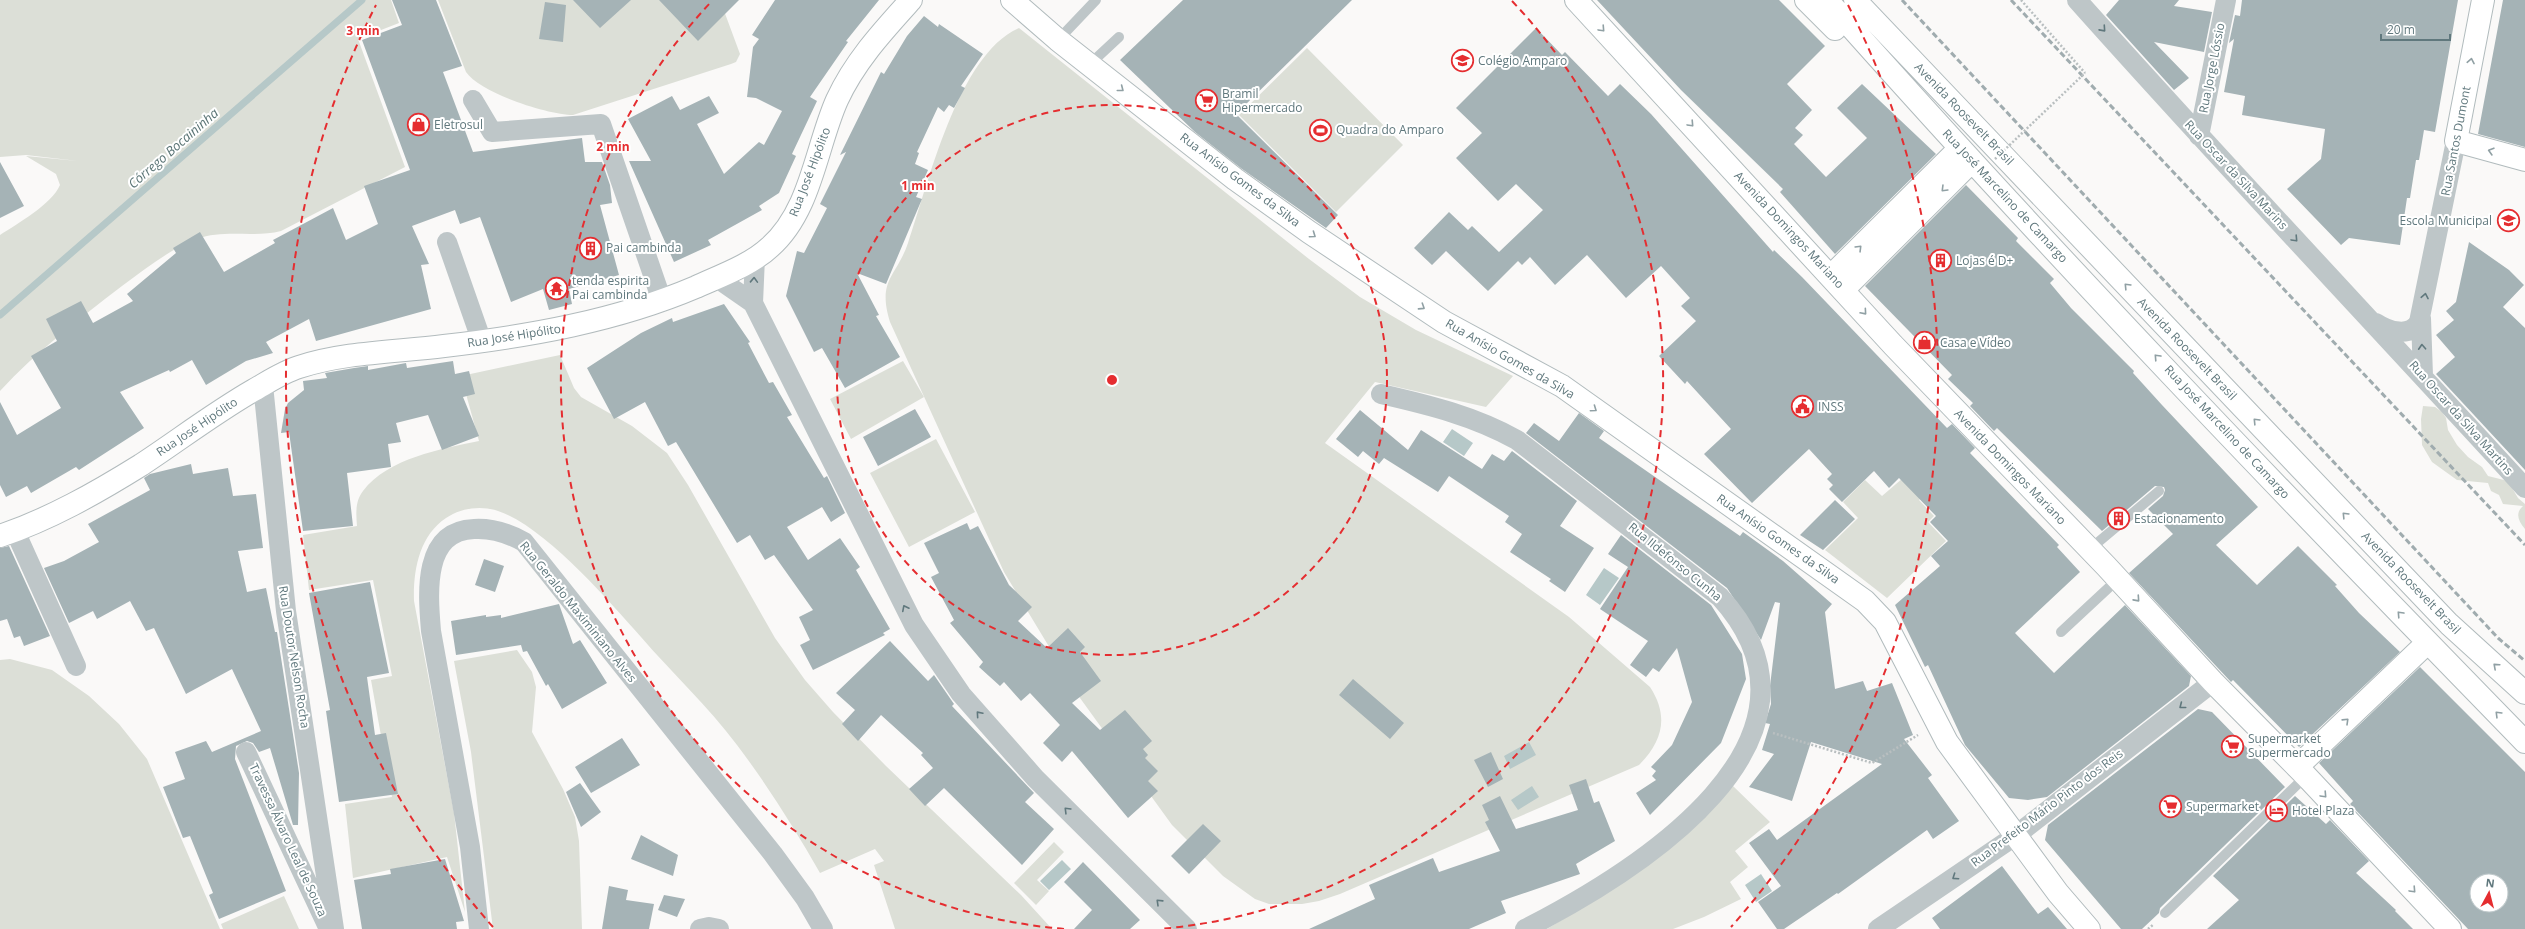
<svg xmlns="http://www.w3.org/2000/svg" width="2525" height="929" font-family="'Open Sans',sans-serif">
<rect width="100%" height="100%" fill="#faf9f8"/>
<path fill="#dcdfd7" d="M0,0H391L399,23L358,39L405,167L281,231C254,238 223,229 197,239C170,249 145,269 122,286C79,319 37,351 0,391V235C17,224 52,204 60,185L56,174L26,156L78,161L26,155L0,157Z
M438,0H720L740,54L736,62L731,64L573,115C548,115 480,93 466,72Z
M1019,28L1309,259L1360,297L1416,330L1513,376L1486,407L1375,382L1325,443L1569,617L1650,687C1669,716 1663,741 1639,765L1340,894L1319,901L1302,904H1269L1255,899L1223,876L1172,825L1080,698L1004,572L890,322C877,279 896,278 908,243C928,185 958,54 1019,28Z
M1307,48L1403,145L1336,212L1239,115Z
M560,355L574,388L581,397L632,426L667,453L688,485L775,638L805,680L833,712L886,766L1021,895L1052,929H895L874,865L884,861L875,849L820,873C795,829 768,786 737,745C708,706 672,673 641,637C608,600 545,527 498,511C481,505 461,508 446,518C419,536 413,571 414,601L454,813L465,912L447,857L353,878L345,804L392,797L371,680L392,676L373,580L309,590L303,535L357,526C356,514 355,501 363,491C388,458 441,449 479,441L461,376Z
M903,361L924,397L851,439L830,399Z
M2423,406L2435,407L2442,412L2446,418L2448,430L2457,445L2468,457L2482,467L2488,476L2508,481L2518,498L2525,504V529C2518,521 2515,513 2523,506L2503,504L2499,495L2491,491L2488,483L2457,480L2432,462L2422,445L2421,419Z
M936,439L975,512L909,547L870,473Z
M1903,478L1923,496L1919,500L1934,516L1928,522L1946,541L1887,598L1825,550L1858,518L1843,502L1865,480L1882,496Z
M517,650L532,672L536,687L532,732L563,789L575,817L579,841L582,929H493L471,752L454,661Z
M10,659L52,670L89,696L119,724L147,759L220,929H0V660Z
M1732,785L1770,822L1735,851L1748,867L1730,882L1741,899L1704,917L1673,929H1547L1573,913Z
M1054,842L1064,852L1037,880L1049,891L1036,905L1014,883Z
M284,896L299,929H223L221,924Z"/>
<path fill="#b6c8c8" d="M1452,429L1473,443L1464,456L1443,442Z
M1604,568L1619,578L1600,605L1586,595Z
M1529,742L1536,755L1510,769L1504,756Z
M1532,786L1539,797L1518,810L1511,800Z
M1062,860L1071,869L1049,890L1040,881Z
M1761,874L1772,891L1756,902L1745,885Z"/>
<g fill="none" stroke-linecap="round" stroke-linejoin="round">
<path stroke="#b6c8c8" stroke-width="7" d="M0,315L362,0"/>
</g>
<path fill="#a5b3b6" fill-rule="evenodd" d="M392,0H436L462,66L443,72L473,152L582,138L585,162H602L610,185L612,203L600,205L619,275L569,289L572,304L549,310L543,289L511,302L480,217L460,224L455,210L412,226L429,264L421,265L431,309L316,341L309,319L266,342L273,353L246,361L206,385L192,360L170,372L169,370L120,392L144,428L79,470L76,467L31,493L27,486L6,497L0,485V402L17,435L61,408L31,356L57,341L46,319L81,301L93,323L133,301L127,294L176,253L173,248L200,232L224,272L275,243L273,240L333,208L346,240L378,224L364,186L410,170L362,40L402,25Z
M573,0H631L600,28Z
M659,0H739L698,41Z
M775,0H879L846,41L848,42L810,97L817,101L792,154L796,156L779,193L759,206L762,210L708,240L711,245L674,262L629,161H651L628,119L672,96L680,110L709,96L719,113L697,124L724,174L759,142L764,145L782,111L756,98L747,97L753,47L759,39L752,35Z
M1183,0H1352L1236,114L1338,215L1326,228L1242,169L1195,132L1120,60Z
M1597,0H1779L1825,46L1787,84L1812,110L1795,128L1803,135L1794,144L1826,177L1867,138L1837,108L1862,84L1936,154L1835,254L1780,192L1783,189L1681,90Z
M2119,0H2179L2174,6L2212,12L2204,52L2154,42L2189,78L2174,90L2106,15Z
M2242,0H2458L2435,132L2424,130L2419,160H2416L2410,198H2407L2400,245L2349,238L2341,245L2287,189L2321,159L2325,129L2242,115L2245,96L2224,92L2234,39L2229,43L2235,15L2240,16Z
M2503,0H2525V147L2478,134Z
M545,2L566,5L563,42L539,39Z
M924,16L938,27L939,24L983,54L961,86L965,88L954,108L949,105L944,112L938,107L917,152L919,153L915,164L928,170L916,197L922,199L886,284L857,273L879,315L876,316L900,357L845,388L822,348L814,352L786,296L797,251L804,253L827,208L820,204L846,152L840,155L881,72L884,74L907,36Z
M1536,28L1562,55L1565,52L1608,96L1620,84L1651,114L1773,252L1774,250L1802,277L1947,428L1952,424L1975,448L1970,453L2059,545L2057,547L2080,572L2015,633L2054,673L2125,605L2191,676L2189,686L2047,797L2028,800L2009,798L1965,745L1928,665L1925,667L1895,605L1940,566L1931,556L1948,541L1930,522L1936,516L1899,478L1889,488L1874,471L1842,502L1829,489L1833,485L1827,479L1832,474L1809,449L1752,503L1704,454L1731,429L1687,381L1685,384L1659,356L1696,321L1681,306L1690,298L1661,266L1626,298L1587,255L1555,285L1530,257L1522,265L1518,261L1488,291L1446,251L1432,265L1414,248L1449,212L1468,230L1472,226L1499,252L1543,210L1516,184L1498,201L1456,158L1482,133L1456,108Z
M0,162L24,206L0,218Z
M1966,185L2018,238L2016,241L2054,279L2050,283L2071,308L2134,371L2133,373L2162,405L2258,507L2216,545L2257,585L2298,546L2337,585L2335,586L2359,613L2400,652L2299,747L2233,680L2231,682L2129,573L2173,534L2148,509L2163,496L2165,490L2164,487L2155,486L2102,531L1997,428L1994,431L1970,406L1973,403L1948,379L1952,375L1865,286Z
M2469,242L2509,270L2524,285L2503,307L2525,328V470L2436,374L2455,357L2436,335L2454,320L2446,311L2456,302Z
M724,304L750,342L748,343L769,383L773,382L792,415L787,417L824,478L827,476L845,513L831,522L822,507L787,527L808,560L840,538L860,567L856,570L890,629L883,633L885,635L813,670L800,645L810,640L799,617L813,610L774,555L765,560L750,535L737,543L676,442L668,446L645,402L614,419L587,368L641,333L672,318L673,322Z
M453,361L455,374L469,371L475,394L463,397L479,436L442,450L428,415L396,423L401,442L388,444L391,467L347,473L353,526L303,531L289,432L281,433L285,409L288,403L304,390L303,381L327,378L325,373L354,368L368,366V370L406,363L407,368Z
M915,409L931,437L878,466L863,437Z
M1360,410L1408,450L1421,430L1482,469L1492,454L1504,461L1512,451L1577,501L1560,526L1594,548L1565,592L1549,581L1551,579L1510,552L1522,534L1505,522L1509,516L1449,476L1438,492L1384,458L1379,464L1363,451L1358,457L1336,439Z
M1579,413L1604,431L1599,438L1740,536L1743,532L1783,561L1832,604L1825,612L1835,689L1863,681L1867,691L1892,683L1913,735L1904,739L1932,775L1928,778L1959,821L1933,839L1927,830L1838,894L1837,893L1784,929H1777L1758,902L1781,886L1749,843L1769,829L1777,840L1882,764L1811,742L1792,801L1749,787L1774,754L1762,750L1770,724L1765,723L1771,704L1770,686L1780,603L1775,602L1761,640L1727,588L1526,433L1534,423L1559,441Z
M191,464L193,474L228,468L233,496L256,494L263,548L238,551L247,592L266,588L275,632H277L299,773L298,825H293L270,748L259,752L253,743L247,741L236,746L235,759L286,891L219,919L209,895L213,893L190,836L183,838L163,787L185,779L175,752L206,741L212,752L261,731L232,669L186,694L154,628L146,631L130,601L97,619L93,611L69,623L44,568L64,561L99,542L88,524L150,490L144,478L150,474Z
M1835,500L1855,519L1823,550L1800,535Z
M967,523L970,530L978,526L1009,585L1032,607L1018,621L1047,648L1068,628L1085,647L1080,652L1101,681L1072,703L1100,730L1125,710L1152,741L1143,749L1148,755L1145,758L1158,771L1148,781L1158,791L1128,818L1072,751L1062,762L1043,743L1060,725L1030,693L1021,701L1004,682L1000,686L979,667L983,662L950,623L954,620L931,577L939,573L924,543Z
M1621,535L1711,605L1742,654L1746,679L1721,743L1650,815L1636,793L1656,780L1652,776L1656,771L1651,767L1672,745L1692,702L1677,648L1659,672L1653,668L1646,677L1630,665L1648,641L1600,609L1628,567L1608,554Z
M9,546L50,636L24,646L20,636L14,638L7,619L0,621V548Z
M484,559L504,566L495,592L475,585Z
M370,582L389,673L367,677L375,735L386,733L398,794L339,802L326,711L330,710L309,593Z
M559,604L573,644L580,640L607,683L562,709L548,684L546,686L527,651L523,652L521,645L456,655L451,621L486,615V617L501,615V618Z
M890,641L928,681L934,675L954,704L952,706L1034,793L1025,802L1054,829L1022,865L944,788L925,806L909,789L933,768L921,755L923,753L881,715L858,741L842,724L855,710L836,693Z
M2420,667L2525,772V929H2468L2350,804L2353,801L2319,763ZM2477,881H2501V905H2477Z
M1353,679L1404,723L1390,739L1339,695Z
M2198,709L2212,712L2285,787L2160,908L2159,913L2142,929H2121L2045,840L2048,825Z
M622,738L640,765L591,793L575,767Z
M1491,752L1503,779L1488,787L1474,760Z
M1586,779L1594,803L1599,801L1615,841L1576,864L1580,874L1501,901L1506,913L1469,929H1309L1375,899L1369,885L1433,858L1439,872L1500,851L1485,822L1489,820L1482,805L1500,796L1516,829L1578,810L1569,785Z
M580,783L601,812L581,827L566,792Z
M2295,796L2326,824L2330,820L2369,861L2356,873L2396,910L2395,911L2413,929H2207L2239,900L2213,876Z
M1203,824L1221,841L1189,874L1171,856Z
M641,835L678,855L673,876L631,859Z
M445,859L464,921L456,922L457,929H362L354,880L391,874L390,869Z
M1083,862L1140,920L1130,929H1074L1092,910L1064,882Z
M2002,866L2038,914L2048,907L2067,929H1940L1932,918Z
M609,886L628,890L626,900L654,904L649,929H602Z
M664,895L685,899L677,917L658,910Z"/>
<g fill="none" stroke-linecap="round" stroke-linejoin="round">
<defs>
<path id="secondary" d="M1012,0L1058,40L1235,179L1309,232L1444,322L1562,386L1865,601L1885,622L1947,742L2058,893L2089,929
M1576,0L1893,345L2106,566L2213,682L2306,776L2450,929
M1806,0L1835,29
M1827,0C2052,254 2288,499 2525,742
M1855,0L2449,624L2525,693
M2483,0L2456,141L2525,160
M1831,276L1960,148
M1844,289L1972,161
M2297,767L2427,643"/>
<path id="primary" d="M0,536C50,519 96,493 141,465C179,440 214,413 254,390C268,382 283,372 299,367C345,352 396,352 444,346C530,336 616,321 696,287C720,276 751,265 770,247C811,211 816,147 837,100C855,61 883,31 911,0"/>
</defs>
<use href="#secondary" stroke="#b1bbbd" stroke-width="24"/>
<use href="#primary" stroke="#b2bbbd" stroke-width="24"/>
<path stroke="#b9bfc0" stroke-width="2.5" stroke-dasharray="2 2" stroke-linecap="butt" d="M2021,0L2085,73
M1773,733L1872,763L1918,735
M2148,929L2154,924"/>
<path stroke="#bec6c8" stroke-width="10" d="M1058,40L1096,0
M1090,64L1119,37
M2090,549L2159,491
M2061,632L2118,579
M2165,913L2306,776"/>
<path stroke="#bec6c8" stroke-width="20" d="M2077,0C2224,165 2376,325 2525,488
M473,100L492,132L601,124L662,301
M2199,136L2226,0
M447,242L482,342
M755,257L753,303L914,625L961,694L1035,778L1187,929
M717,278L753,303
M2421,318L2423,376
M2376,323C2388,331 2410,338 2419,322L2456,141
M263,385L286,611L334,929
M1381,394C1429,405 1474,416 1517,440L1720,597C1850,740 1636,872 1525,929
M15,531L76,666
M246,752L328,927
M479,929L470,847L431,631C428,594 422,531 474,529C491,528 508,533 524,542L773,854L805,898L823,929
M700,929L709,927L719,929
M1878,929L2015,836L2213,682"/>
<use href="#secondary" stroke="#fff" stroke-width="22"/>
<use href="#primary" stroke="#fff" stroke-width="22"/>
<path stroke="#a0acaf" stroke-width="3" stroke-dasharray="6 3" stroke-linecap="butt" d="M1902,0L2498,638L2525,661
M2011,0L2525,545"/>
<path stroke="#b9bfc0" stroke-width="2.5" stroke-dasharray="2 2" stroke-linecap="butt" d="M1995,159L2085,73"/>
</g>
<defs><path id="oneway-chevron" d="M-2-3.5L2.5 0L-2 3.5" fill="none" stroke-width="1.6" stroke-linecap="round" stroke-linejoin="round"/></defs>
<g stroke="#90a0a4">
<use href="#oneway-chevron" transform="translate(1602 29) rotate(47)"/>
<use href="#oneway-chevron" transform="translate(2471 61) rotate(-79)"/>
<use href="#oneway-chevron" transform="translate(1121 89) rotate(38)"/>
<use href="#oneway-chevron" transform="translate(1691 124) rotate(47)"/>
<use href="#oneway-chevron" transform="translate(2491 151) rotate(-164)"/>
<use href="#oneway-chevron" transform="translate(1944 189) rotate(135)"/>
<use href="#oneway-chevron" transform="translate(1313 235) rotate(35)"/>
<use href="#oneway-chevron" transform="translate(1859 248) rotate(-45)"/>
<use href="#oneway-chevron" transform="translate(2127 286) rotate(-134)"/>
<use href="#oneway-chevron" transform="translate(1422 307) rotate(33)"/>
<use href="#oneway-chevron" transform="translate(1864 312) rotate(49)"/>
<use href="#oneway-chevron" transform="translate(2157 357) rotate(-133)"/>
<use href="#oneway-chevron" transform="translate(1594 409) rotate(35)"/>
<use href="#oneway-chevron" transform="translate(2256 421) rotate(-134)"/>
<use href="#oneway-chevron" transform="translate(2345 515) rotate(-134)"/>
<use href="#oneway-chevron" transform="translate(2137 599) rotate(48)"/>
<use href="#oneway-chevron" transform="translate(2400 614) rotate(-133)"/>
<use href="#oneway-chevron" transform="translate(2496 666) rotate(-138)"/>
<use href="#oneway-chevron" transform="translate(2498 714) rotate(-135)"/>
<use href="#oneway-chevron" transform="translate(2346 721) rotate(-44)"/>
<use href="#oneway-chevron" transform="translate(2324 795) rotate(47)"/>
<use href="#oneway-chevron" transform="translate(2413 890) rotate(47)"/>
</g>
<g stroke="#60787d">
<use href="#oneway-chevron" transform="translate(2103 29) rotate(48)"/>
<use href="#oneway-chevron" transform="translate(2295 239) rotate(47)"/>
<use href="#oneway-chevron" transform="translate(754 280) rotate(-88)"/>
<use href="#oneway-chevron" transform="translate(2425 296) rotate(-79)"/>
<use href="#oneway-chevron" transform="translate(2422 347) rotate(-93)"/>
<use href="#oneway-chevron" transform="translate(905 608) rotate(-117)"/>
<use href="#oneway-chevron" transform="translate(2182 706) rotate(142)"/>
<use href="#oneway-chevron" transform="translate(979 714) rotate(-131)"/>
<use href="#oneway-chevron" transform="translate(1067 810) rotate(-135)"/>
<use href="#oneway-chevron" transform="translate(1955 877) rotate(146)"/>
<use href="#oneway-chevron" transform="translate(1159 902) rotate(-136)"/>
</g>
<g fill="none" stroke="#e52d30" stroke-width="2" stroke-dasharray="7 5">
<circle cx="1112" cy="380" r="275"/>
<path d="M1064 929A551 551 0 0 1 712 1M1512 1A551 551 0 0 1 1160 929"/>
<path d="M493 927A826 826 0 0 1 376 5M1848 5A826 826 0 0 1 1731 927"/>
</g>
<defs>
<symbol id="school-ring" viewBox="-11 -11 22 22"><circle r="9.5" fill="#fff" stroke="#e52d30" stroke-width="1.5"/><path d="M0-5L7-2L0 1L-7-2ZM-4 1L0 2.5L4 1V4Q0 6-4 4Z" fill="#e52d30"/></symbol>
<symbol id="supermarket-ring" viewBox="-11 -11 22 22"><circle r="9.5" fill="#fff" stroke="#e52d30" stroke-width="1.5"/><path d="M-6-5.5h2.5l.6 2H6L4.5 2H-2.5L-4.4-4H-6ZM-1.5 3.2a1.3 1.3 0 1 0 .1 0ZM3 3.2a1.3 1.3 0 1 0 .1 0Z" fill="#e52d30"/></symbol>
<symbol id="shop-ring" viewBox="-11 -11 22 22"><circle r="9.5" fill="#fff" stroke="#e52d30" stroke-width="1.5"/><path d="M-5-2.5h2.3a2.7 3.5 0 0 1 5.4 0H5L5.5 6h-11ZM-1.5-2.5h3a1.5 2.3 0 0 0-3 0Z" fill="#e52d30"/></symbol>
<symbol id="stadium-ring" viewBox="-11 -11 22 22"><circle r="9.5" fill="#fff" stroke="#e52d30" stroke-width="1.5"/><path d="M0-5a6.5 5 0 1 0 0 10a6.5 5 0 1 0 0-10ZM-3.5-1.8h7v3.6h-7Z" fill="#e52d30"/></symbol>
<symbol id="building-ring" viewBox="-11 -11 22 22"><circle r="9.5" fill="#fff" stroke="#e52d30" stroke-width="1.5"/><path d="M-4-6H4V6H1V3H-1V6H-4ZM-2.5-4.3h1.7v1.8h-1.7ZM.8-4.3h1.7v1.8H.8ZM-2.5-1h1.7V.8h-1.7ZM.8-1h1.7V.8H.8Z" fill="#e52d30"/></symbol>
<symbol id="temple-ring" viewBox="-11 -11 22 22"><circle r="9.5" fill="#fff" stroke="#e52d30" stroke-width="1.5"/><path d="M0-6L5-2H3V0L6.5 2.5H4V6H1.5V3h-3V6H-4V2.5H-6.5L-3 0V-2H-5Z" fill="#e52d30"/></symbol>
<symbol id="civic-ring" viewBox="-11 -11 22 22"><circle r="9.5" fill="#fff" stroke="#e52d30" stroke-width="1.5"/><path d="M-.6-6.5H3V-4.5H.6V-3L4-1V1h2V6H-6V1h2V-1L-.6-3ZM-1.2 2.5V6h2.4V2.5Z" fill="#e52d30"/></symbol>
<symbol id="hotel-ring" viewBox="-11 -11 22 22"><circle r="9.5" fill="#fff" stroke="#e52d30" stroke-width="1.5"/><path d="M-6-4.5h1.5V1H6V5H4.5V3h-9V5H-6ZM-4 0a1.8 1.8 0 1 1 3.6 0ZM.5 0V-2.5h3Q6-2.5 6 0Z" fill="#e52d30"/></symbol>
</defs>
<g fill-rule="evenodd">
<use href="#school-ring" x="1450" y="48" width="25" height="25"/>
<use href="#supermarket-ring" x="1194" y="88" width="25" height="25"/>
<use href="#shop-ring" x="406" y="112" width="25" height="25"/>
<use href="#stadium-ring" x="1308" y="118" width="25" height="25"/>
<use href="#school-ring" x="2496" y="208" width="25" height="25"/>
<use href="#building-ring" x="578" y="236" width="25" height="25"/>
<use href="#building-ring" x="1928" y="248" width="25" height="25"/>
<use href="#temple-ring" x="544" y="276" width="25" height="25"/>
<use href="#shop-ring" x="1912" y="330" width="25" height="25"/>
<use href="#civic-ring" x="1790" y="394" width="25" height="25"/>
<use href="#building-ring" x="2106" y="506" width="25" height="25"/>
<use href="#supermarket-ring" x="2220" y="734" width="25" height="25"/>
<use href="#supermarket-ring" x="2158" y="794" width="25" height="25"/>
<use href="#hotel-ring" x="2264" y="798" width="25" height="25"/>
</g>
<g text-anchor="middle" stroke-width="4" stroke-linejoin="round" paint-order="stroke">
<g font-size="12" fill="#60787d" stroke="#fff" text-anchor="start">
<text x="1478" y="65">Colégio Amparo</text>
<text x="1222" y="98">Bramil<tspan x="1222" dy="14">Hipermercado</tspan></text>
<text x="434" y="129">Eletrosul</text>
<text x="1336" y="134">Quadra do Amparo</text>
<text x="2492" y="225" text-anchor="end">Escola Municipal</text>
<text x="606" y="252">Pai cambinda</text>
<text x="1956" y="265">Lojas é D+</text>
<text x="572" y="285">tenda espirita<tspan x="572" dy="14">Pai cambinda</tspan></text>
<text x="1940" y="347">Casa e Vídeo</text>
<text x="1818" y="411">INSS</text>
<text x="2134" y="523">Estacionamento</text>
<text x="2248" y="743">Supermarket<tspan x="2248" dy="14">Supermercado</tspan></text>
<text x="2186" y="811">Supermarket</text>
<text x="2292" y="815">Hotel Plaza</text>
</g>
<g font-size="12" fill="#60787d" stroke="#fff">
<text transform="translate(2212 68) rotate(-79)" y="4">Rua Jorge Lóssio</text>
<text transform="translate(1964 114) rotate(46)" y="4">Avenida Roosevelt Brasil</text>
<text transform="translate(2456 141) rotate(-79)" y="4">Rua Santos Dumont</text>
<text transform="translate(810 172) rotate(-69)" y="4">Rua José Hipólito</text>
<text transform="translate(2236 175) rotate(47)" y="4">Rua Oscar da Silva Marins</text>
<text transform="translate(1240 180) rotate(37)" y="4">Rua Anísio Gomes da Silva</text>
<text transform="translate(2005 196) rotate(47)" y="4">Rua José Marcelino de Camargo</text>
<text transform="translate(1789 230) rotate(47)" y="4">Avenida Domingos Mariano</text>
<text transform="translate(514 336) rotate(-9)" y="4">Rua José Hipólito</text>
<text transform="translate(2187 349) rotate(46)" y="4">Avenida Roosevelt Brasil</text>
<text transform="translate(1510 359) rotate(30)" y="4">Rua Anísio Gomes da Silva</text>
<text transform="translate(2461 418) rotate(48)" y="4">Rua Oscar da Silva Martins</text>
<text transform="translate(197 427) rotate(-34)" y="4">Rua José Hipólito</text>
<text transform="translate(2227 432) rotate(47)" y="4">Rua José Marcelino de Camargo</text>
<text transform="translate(2010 467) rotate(46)" y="4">Avenida Domingos Mariano</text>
<text transform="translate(1778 539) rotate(35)" y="4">Rua Anísio Gomes da Silva</text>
<text transform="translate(1675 562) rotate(39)" y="4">Rua Ildefonso Cunha</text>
<text transform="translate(2411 583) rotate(46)" y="4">Avenida Roosevelt Brasil</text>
<text transform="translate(578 612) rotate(51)" y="4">Rua Geraldo Maximiniano Alves</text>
<text transform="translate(294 657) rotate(81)" y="4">Rua Doutor Nelson Rocha</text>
<text transform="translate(2047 808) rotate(-37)" y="4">Rua Prefeito Mário Pinto dos Reis</text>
<text transform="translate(288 840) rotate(65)" y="4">Travessa Álvaro Leal de Souza</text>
</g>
<g font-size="13" font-style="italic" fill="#5a7475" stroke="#fff">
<text transform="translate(173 148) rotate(-41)" y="5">Córrego Bocaininha</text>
</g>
</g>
<circle cx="1112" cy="380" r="6" fill="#e52d30" stroke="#fff" stroke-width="2"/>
<g font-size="12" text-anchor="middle" font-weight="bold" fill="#e52d30" stroke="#fff" stroke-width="4" stroke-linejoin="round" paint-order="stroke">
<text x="363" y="35">3 min</text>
<text x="613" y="151">2 min</text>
<text x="918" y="190">1 min</text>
</g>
<g transform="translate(2489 893) rotate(7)"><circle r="19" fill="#ffffff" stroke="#bfc9cb"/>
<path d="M0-3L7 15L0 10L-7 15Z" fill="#e52d30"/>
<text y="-6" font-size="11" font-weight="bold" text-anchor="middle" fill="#60787d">N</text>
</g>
<path d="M2381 34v6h69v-6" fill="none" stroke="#60787d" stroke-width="2"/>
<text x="2387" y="34" font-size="12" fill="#60787d" stroke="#ffffff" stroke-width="3" paint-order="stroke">20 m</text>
</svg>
